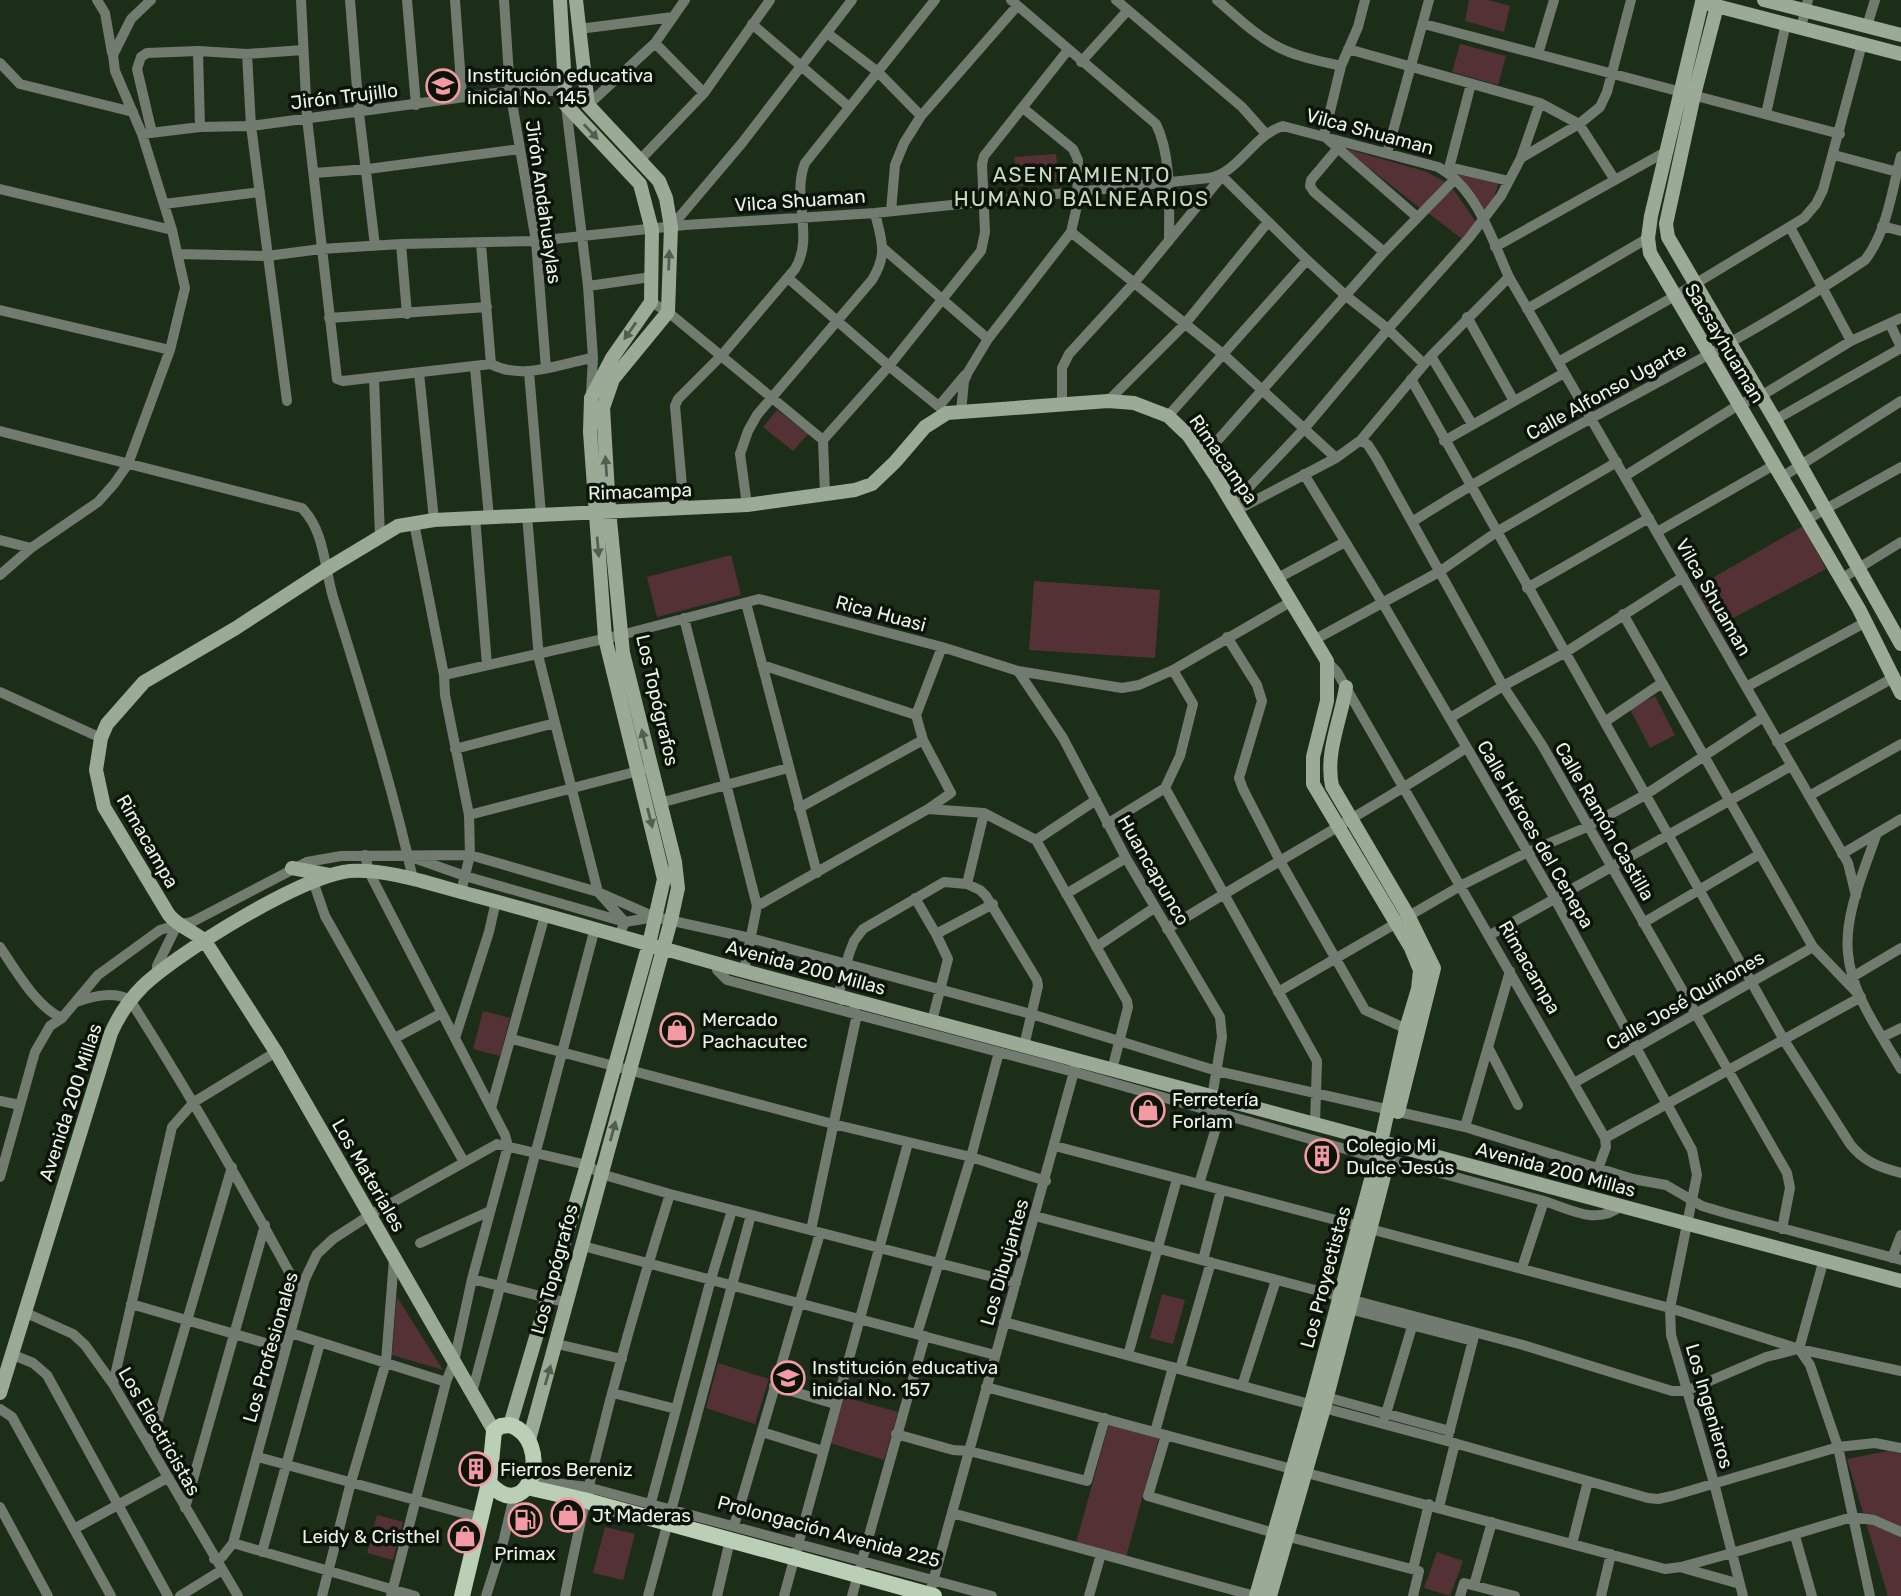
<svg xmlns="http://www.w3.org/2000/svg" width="1901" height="1596" font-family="Rubik,sans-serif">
<rect width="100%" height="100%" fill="#1d2e18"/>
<path fill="#543135" d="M1469,0H1488L1510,6L1504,32L1465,21Z
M1460,44L1506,56L1498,85L1452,72Z
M1344,148L1427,172L1447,183L1421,209Z
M1056,154L1059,182L1017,186L1014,157Z
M1453,171L1499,182L1494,197L1485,212L1473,193Z
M1453,189L1476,222L1462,239L1427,212Z
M777,410L808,434L793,451L763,427Z
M1803,526L1826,569L1718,626L1695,588Z
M731,555L741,595L657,617L647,577Z
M1034,581L1160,590L1155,658L1029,650Z
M1655,696L1675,735L1650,748L1630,709Z
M483,1011L510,1018L500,1056L473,1049Z
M1162,1294L1185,1300L1173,1344L1150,1338Z
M397,1297L443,1370L392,1355Z
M718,1363L769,1379L755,1424L706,1408Z
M841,1396L898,1412L884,1460L830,1443Z
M1109,1424L1159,1437L1126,1557L1076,1543Z
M1888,1451L1901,1454V1596H1888L1847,1459Z
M377,1515L403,1522L393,1560L367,1553Z
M605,1527L635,1534L623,1580L593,1573Z
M1437,1552L1463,1561L1450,1596L1424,1588Z"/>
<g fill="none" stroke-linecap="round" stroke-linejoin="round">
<path stroke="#727b6f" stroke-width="10" d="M97,0L105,13L112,53
M301,0L307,118L337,379L343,381L491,364C522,381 561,363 593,358
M350,0L359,113L375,246
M407,0L416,105
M455,0L462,97
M504,0L510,91L536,241L546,368
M1011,0L1156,124C1172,156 1169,205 1169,241
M1116,0L1242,107L1266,134
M1217,0C1237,17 1255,35 1278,47C1297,57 1320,61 1341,66
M1365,0L1358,27L1341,66L1324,136L1417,217
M752,24L849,107
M1424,24L1840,134
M1867,26L1875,0
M1801,27L1808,0
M579,29L673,17
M827,33L878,72L921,116
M655,43L704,93
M1348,49L1540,103L1579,124L1615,180
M198,51L200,127
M247,54L251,126L287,401
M1538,54L1554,0
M1081,62L1128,10
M0,63L20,84L133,112
M566,106L588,286L593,358L591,394
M1766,114L1786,23
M152,133L137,69L141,57L147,53L198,51L247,54L303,50
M142,134L200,127L251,126L510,91H565L588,105L655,43L685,0
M1338,148L1311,180L1310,186L1314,192L1384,252
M1387,153L1429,0
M1834,155L1901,173
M1521,158L1540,103
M640,160L704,93L770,0
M1449,167L1509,181
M1448,172L1471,84
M314,173L368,169L520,149
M0,189L172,230
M164,204L260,192
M891,211L895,165L904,143L921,116L1017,6
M1882,226L1901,231
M671,227L742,143L852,0
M1790,227L1851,341
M1071,232L1224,355L1336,458
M401,244L407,314
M481,244L491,364
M1495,247L1667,151
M884,249L988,339
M178,254L267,256L321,249L401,244L536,241L685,225L875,213L1209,178C1239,173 1253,135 1283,126L1438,167C1477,188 1492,240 1509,277L1848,863L1856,896
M788,278L889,366L947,413
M588,286L651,277
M651,302L668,312L823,440
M1527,309L1648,238
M0,310L170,350
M1467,317L1514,401
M329,318L487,307
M1890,324L1901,347
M1431,356L1472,424
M1558,362L1675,296L1804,218L1816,204L1823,190L1862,44
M475,368L489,517
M529,372L541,514
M419,373L434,520
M374,378L380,536
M1411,379L1784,1040L1850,1144C1864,1162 1879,1167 1901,1173
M1108,401L1184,325L1268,222
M1062,404V368L1069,354L1134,283L1222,176L1307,260L1345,295L1388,329L1424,364
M939,406L965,375
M961,412L964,381L968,372L988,339L1071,232L1077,206L1078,160L1073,149L1023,108
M1168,416L1307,260
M1775,420L1901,348
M0,431L302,508C325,532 324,566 333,597C362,691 392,784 413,879
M1361,440L1368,445L1377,459L1503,686L1542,745L1787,1173L1790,1188L1782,1229
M1444,441L1564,373
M1203,457L1384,252L1455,179
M1304,474L1382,602L1555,899L1692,1150L1697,1175L1670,1308L1671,1335L1714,1483L1743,1596
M1625,476L1740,404L1761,396L1851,341L1901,318
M1782,477L1901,401
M825,495L823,440L889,366L981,251L985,232L982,164L984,156L1068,50
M1233,504L1304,429L1388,329L1469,238L1501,196L1521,158L1579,124L1600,107L1607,92L1631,0
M747,505L740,454L748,431L757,415L872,280C888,254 882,242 875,213
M684,509L675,406L678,399L722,355L795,269C815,236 791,198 805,163L935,0
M1237,510L1336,458L1361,440L1431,356L1509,277
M527,515L539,659L555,723L598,892L625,922L619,935
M475,517L487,665
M1806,520L1901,467
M1412,522C1558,428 1720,358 1865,260C1887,232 1892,190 1901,156
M414,523L444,675L445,695L469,815L470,855L461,892
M1657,532L1774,465
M0,540L31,548
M0,575L31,548L98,502L114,484L128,464L170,350L185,288L172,230L142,134L115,71L113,55L131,19L151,0
M1278,578L1345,542
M1841,579L1901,542
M1527,588L1649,518
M746,603L817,873
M684,618L757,906
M1227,637L1257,685L1262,701L1239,778L1243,789L1280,861L1365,1010L1411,1031
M1314,640L1439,572L1498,531L1617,462
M1327,661L1337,672L1605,1138L1606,1147L1598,1169
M762,665L916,715
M1173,670L1193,704L1180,756L1165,788L1317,1061L1315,1123
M1018,671L1063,738L1126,858L1220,1017L1222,1037L1212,1097
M444,675L621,635L759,599L942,647L1018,671L1122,688L1139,685L1173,670L1292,601
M1746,687L1866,622
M0,692L101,738
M1450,718L1503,686L1566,652L1683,577
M1606,721L1662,683
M1777,742L1893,678
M455,749L555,723
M1809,796L1901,744
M660,803L788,768
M799,808L923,740
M928,809L984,813L1036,840L1127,1001L1128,1007L1112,1070
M469,815L642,770
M1107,824L1165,788
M1877,833C1865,868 1844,915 1848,953C1851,994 1881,1034 1901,1069
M1036,840L1096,800
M1842,854L1901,819
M365,855L369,872L505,1135L508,1146L472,1279L454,1362L446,1382L391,1596
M414,858L465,876L625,922L655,917
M313,881L325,916L464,1162
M967,884L984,813
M1066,894L1126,858
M915,898L936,934L948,959L932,1021
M1643,923L1760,854
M1167,929C1266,867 1368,812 1466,748
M936,934L993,904
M1490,935L1791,766
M0,947C15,969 37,1008 62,1018
M1096,947L1154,908
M718,963L717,970L727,980L1074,1072L1377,1158
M744,971L757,906L928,809L951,793L923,740L916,715L942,647
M157,975V966L177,925L192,922L307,862L341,856L470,855L598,892L655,917L750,938L1031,1014L1217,1071L1465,1127L1633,1179L1666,1185L1702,1206L1729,1214L1901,1260
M1854,976L1901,948
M1278,992L1462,885L1526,853L1587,827L1645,795L1763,717
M842,1000L838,996L849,954L854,941L863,929L944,882L967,884L980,890L986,896L1037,980L1038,986L1024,1046
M76,1002C94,996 113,991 130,1000C191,1096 247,1194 301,1294
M1883,1037L1901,1028
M395,1038L442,1013
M455,1038L489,932L496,901
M512,1039L833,1124L971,1157L1046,1181
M1488,1047L1518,1105
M1574,1083L1813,947
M0,1101L20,1105
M491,1108L545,915
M1465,1127L1510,971
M1605,1138L1861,997L1813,947L1623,614
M1055,1146L1670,1308L1799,1349L1901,1371
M1388,1159L1544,1201
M0,1177L35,1052L50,1026L62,1018L98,975L160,930L177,925
M1199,1184L1222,1108
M1035,1216L1523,1345L1672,1391H1686L1766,1357L1798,1349
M811,1230L857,1014L853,1010
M420,1243L490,1211
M583,1246L995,1355
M1892,1258L1901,1235
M1824,1259L1799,1349L1810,1365L1838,1447L1870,1596
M1203,1260L1221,1190
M1522,1268L1544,1201C1570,1209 1597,1226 1621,1206
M472,1279L568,1303
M131,1304L286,1349
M1349,1309L1473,1341
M24,1312L73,1334L85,1345L113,1384L238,1596
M1004,1322L1447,1441L1648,1498L1658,1499L1672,1496L1838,1447L1875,1443L1901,1448
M291,1333L446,1382
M917,1334L971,1157L999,1052
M557,1344L622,1359
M11,1354L33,1363L47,1375L168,1596
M1128,1355L1177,1179
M1180,1369L1211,1262
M113,1384L172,1127L194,1102L276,1052
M774,1386L835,1404
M1242,1386L1276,1280
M986,1387L1665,1569L1681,1567L1732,1553L1852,1517L1874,1520L1901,1532
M472,1393L595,928
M613,1393L676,1409
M1326,1397L1450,1431
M0,1409L12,1417L111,1596
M1385,1417L1414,1320
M762,1432L823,1451
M1155,1432L1173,1367
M896,1434L953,1450L969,1451L1087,1481L1105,1418
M1166,1435L1148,1496L1274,1533L1419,1571L1413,1596
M1448,1437L1474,1336
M150,1447L232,1167
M258,1457L481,1518
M534,1489L540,1483L547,1482L587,1487L992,1596
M0,1507L48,1596
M1439,1507L1455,1443
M185,1508L265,1225
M649,1510L711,1279L732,1210
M952,1513L1255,1596
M734,1526L820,1233
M74,1529L167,1478
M1795,1536L1812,1596
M233,1543L305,1279L317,1254L333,1239L370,1215L497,1144L587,1165L601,1174L670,1194L1016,1283
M1572,1544L1588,1481
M262,1552L320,1343
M214,1559L222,1557L233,1543L415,1596
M1683,1568L1740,1584
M1413,1569L1429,1504
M1474,1585L1492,1522
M180,1596L222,1570
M322,1596L351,1482L386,1362L394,1259
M486,1596L504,1539L514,1496
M565,1596C592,1460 628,1326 670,1194
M648,1596L751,1215
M717,1596L730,1540
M784,1596L908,1143
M852,1596L925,1336
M929,1596L1075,1068
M1089,1596L1101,1554
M1460,1596L1464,1583L1515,1596
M1601,1596L1611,1554"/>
<path stroke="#9ba997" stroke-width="14" d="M1764,0L1901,35
M1702,2L1651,216L1648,238L1650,253L1859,609L1901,693
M1709,4L1901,54
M1717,6L1694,95L1666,224L1668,237L1775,420L1901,644
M1346,687C1341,720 1325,752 1332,786L1409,917L1434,968L1398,1112
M292,868L329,875
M0,1393L111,1033C119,1015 129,1000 143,986C179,952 303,875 350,871C391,869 433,885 472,895C564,919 655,947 748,972C1131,1078 1517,1175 1901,1281
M510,1425L587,1165L649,944L664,879L605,638L590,432L591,398L612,358L651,302L652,230L640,184L566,105L560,0
M494,1431L276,1052L205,941C193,931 179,927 169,915L104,807L96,770L101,738L107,724L144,682L236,628L325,570L398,526L434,520L747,505L855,490L872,484L895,462L925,427L947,413L1108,401L1134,403L1168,416L1189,436L1215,475L1327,661V701L1313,757V784L1411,948L1420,970L1418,989L1406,1029L1381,1142L1311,1404L1256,1596
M529,1440L671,920L678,888L675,862L623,653L609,510L603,408L613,379L668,312L671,227L666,198L659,181L588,105L576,0
M1270,1596L1324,1408L1392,1145"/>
<path stroke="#bbceb6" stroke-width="16" d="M510,1425C554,1440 530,1528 489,1483L494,1431L501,1426Z
M527,1487L584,1500L934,1596
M462,1596L489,1483"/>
</g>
<defs><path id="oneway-solid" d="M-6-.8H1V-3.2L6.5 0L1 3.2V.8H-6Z" transform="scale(1.75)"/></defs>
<g fill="#545e50">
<use href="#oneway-solid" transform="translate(591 132) rotate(47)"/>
<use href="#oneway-solid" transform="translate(669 260) rotate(-88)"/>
<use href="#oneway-solid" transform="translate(630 331) rotate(125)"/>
<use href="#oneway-solid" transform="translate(606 466) rotate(-94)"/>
<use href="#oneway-solid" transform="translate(598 547) rotate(85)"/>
<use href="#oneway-solid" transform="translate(644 739) rotate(-104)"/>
<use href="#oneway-solid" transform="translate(650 818) rotate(76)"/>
<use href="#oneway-solid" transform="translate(613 1131) rotate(-75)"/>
<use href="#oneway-solid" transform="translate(548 1375) rotate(-74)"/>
</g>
<defs>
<symbol id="school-ring" viewBox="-11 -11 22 22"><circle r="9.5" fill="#0c140a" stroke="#f49aa5" stroke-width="1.5"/><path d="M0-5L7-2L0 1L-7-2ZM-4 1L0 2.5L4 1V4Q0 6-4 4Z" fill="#f49aa5"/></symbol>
<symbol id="shop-ring" viewBox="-11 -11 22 22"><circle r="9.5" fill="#0c140a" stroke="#f49aa5" stroke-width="1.5"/><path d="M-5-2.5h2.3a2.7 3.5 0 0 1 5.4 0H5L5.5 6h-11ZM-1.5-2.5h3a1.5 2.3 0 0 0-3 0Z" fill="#f49aa5"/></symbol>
<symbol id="building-ring" viewBox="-11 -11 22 22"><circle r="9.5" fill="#0c140a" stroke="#f49aa5" stroke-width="1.5"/><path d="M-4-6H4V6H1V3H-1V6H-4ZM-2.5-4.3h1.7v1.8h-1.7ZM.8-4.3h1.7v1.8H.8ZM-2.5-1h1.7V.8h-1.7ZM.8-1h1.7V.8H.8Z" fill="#f49aa5"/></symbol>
<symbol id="fuel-ring" viewBox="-11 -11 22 22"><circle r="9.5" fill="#0c140a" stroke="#f49aa5" stroke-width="1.5"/><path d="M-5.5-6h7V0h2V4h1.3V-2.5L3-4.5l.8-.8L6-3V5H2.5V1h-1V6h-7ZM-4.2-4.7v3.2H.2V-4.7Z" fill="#f49aa5"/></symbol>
</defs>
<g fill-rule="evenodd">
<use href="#school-ring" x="424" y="67" width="38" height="38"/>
<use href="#shop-ring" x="658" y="1011" width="38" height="38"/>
<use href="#shop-ring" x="1129" y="1091" width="38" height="38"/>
<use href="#building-ring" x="1303" y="1137" width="38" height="38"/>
<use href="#school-ring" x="769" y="1359" width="38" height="38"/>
<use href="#building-ring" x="457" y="1450" width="38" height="38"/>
<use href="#shop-ring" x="549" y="1496" width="38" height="38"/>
<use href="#fuel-ring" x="506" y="1501" width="38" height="38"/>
<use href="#shop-ring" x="446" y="1517" width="38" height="38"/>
</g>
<g text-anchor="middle" stroke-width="7" stroke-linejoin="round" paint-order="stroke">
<g font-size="19" fill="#e9f4e6" stroke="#0c140a" text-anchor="start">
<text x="467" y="82">Institución educativa<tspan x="467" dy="22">inicial No. 145</tspan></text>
<text x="702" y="1026">Mercado<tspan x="702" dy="22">Pachacutec</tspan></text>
<text x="1172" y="1106">Ferretería<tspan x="1172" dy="22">Forlam</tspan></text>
<text x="1346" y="1152">Colegio Mi<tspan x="1346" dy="22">Dulce Jesús</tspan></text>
<text x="812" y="1374">Institución educativa<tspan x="812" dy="22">inicial No. 157</tspan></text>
<text x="500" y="1476">Fierros Bereniz</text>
<text x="592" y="1522">Jt Maderas</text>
<text x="440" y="1543" text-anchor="end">Leidy &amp; Cristhel</text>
<text x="525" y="1560" text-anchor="middle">Primax</text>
</g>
<g font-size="19" fill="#e9f4e6" stroke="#0c140a">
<text transform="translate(344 96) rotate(-7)" y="7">Jirón Trujillo</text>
<text transform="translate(1370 131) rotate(15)" y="7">Vilca Shuaman</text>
<text transform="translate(800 200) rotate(-4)" y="7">Vilca Shuaman</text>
<text transform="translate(544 202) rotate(82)" y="7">Jirón Andahuaylas</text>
<text transform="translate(1725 343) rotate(59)" y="7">Sacsayhuaman</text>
<text transform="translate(1606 391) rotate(-29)" y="7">Calle Alfonso Ugarte</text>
<text transform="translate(1224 459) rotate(55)" y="7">Rimacampa</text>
<text transform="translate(640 491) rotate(-2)" y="7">Rimacampa</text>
<text transform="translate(1714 597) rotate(60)" y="7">Vilca Shuaman</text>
<text transform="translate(881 613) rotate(15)" y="7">Rica Huasi</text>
<text transform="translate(658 700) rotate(77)" y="7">Los Topógrafos</text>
<text transform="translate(1605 821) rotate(60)" y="7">Calle Ramón Castilla</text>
<text transform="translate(1536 834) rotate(60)" y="7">Calle Héroes del Cenepa</text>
<text transform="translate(148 841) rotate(60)" y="7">Rimacampa</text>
<text transform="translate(1154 870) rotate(60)" y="7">Huancapunco</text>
<text transform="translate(806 967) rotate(15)" y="7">Avenida 200 Millas</text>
<text transform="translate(1530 967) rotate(60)" y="7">Rimacampa</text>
<text transform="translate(1685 1000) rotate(-30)" y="7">Calle José Quiñones</text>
<text transform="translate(70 1102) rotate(-72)" y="7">Avenida 200 Millas</text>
<text transform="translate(1556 1169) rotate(15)" y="7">Avenida 200 Millas</text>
<text transform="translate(369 1175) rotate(60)" y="7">Los Materiales</text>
<text transform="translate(1004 1262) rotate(-74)" y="7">Los Dibujantes</text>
<text transform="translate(554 1269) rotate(-75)" y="7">Los Topógrafos</text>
<text transform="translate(1325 1277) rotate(-75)" y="7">Los Proyectistas</text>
<text transform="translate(270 1347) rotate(-74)" y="7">Los Profesionales</text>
<text transform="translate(1710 1406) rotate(74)" y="7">Los Ingenieros</text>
<text transform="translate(160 1431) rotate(60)" y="7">Los Electricistas</text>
<text transform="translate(829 1531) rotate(15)" y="7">Prolongación Avenida 225</text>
</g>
<g font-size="21" letter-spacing="2" fill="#c6dcc0" stroke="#0c140a">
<text x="1082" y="182">ASENTAMIENTO<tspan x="1082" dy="24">HUMANO BALNEARIOS</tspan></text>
</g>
</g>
</svg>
